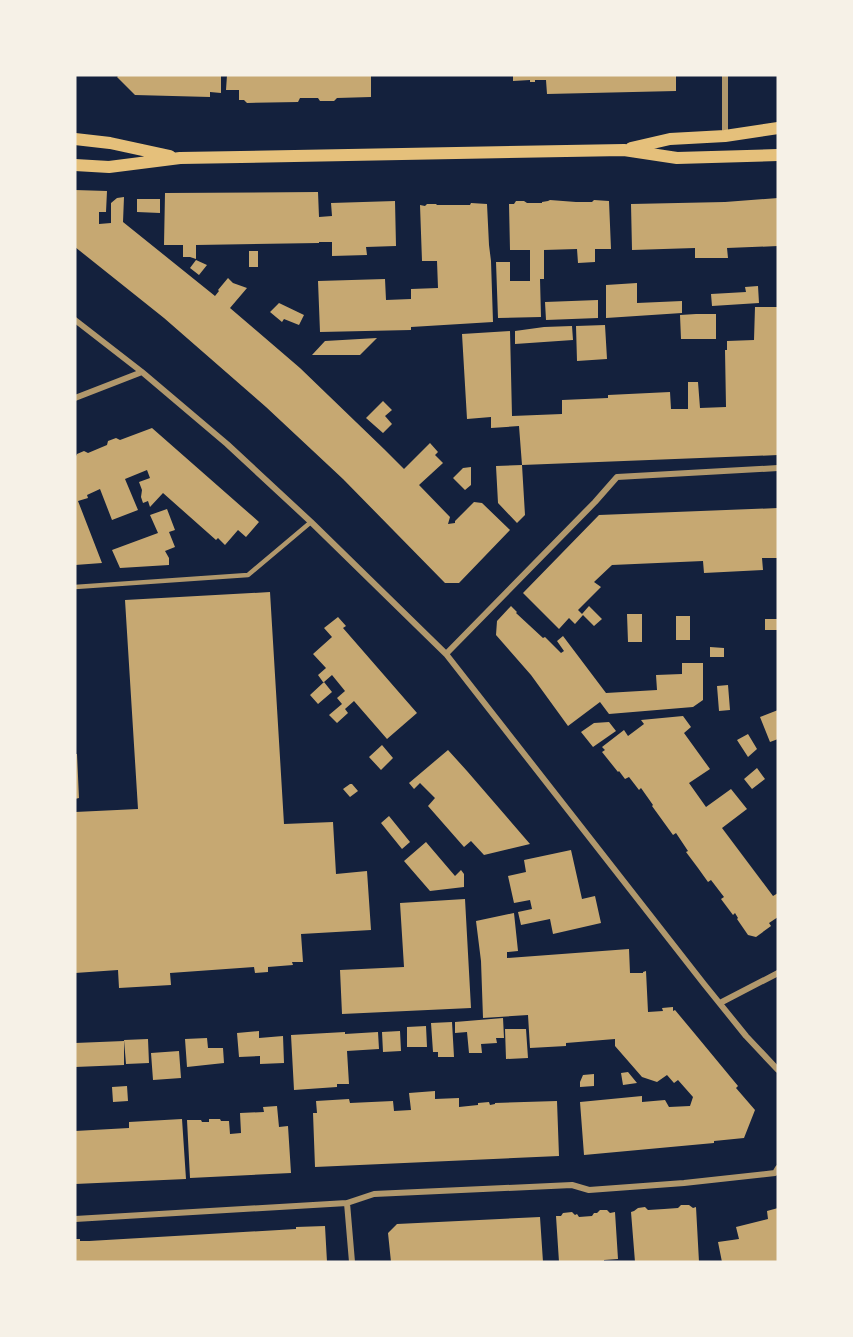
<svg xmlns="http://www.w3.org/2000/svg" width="853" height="1337" font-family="'Space Grotesk',sans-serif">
<rect width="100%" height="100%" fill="#14213d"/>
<path fill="#c6a872" d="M119,75H221V93L210,92V97L135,95L117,77Z
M227,75H371V97L337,98L334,101H320L318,98H300L298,102L247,103L244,100H239V90H226Z
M513,75H676V91L547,94L546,80H535V82H530V80L513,81Z
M75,190L107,191L106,212H99V224L111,223V203L117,198L124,197L123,222L215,296L219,291L218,290L228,278L233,283L247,288L230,308L300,368L384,449L404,469L430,443L438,452L435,455L443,463L419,485L450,517L448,524L455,523V521L474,502L482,503L510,530L459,583H445L343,479L266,407L164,318L75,247Z
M318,192L319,217L332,216L331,203L395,201L396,246L366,247L367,255L332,256V242H319V243L196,245V259L190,257H183V245H164L165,193Z
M778,198V246L727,248L728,258H695V248L632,250L631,204L725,202Z
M137,199H160V213L137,212Z
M550,200L576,202H592L594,200L609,201L611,249H595V262L578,263L577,249L544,250V279H540L541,317L498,318L496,262H510V281H530V250H510L509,204H514L516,201H524L527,203H542V202L548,201Z
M471,203L487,204L489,245L491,261L493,322L411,327V330L320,332L318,281L385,279L386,300L411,299V289L438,288L437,261H422L420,205L425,206L427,204H436L437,205H470Z
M249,251H258V267H249Z
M196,260L207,265L199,275L190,268Z
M637,283V303L682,301V313L606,318V285Z
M758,286L759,303L712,306L711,294L746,292L745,287Z
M598,300V318L546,320L545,302Z
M279,303L304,315L299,325L284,319L282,322L270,312Z
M755,307H778V455L522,465L525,515L517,523L498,503L496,466L522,465L519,426L491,428V417L467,419L462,334L510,331L512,416L562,414V400L608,398V395L670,392L671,409H688V382H698L700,408L726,407L725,350H727V341L754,340Z
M696,314H716V339H681L680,315Z
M605,325L607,359L577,361L576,326Z
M572,326L573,340L515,344V331L544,327Z
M377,338L360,355H312L325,341Z
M383,401L392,410L385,416L392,424L383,433L366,418Z
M152,428L259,522L246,537L238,530L225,545L218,538L216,540L163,493L150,507L148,501L143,503L141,497L142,490L139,482L150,478L147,470L125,479L138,510L112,520L100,489L87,495L88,498L78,501L102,563L75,565V458L77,454L84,451L88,453L107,445L108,441L116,438L120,440Z
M471,467V485L465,490L453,478L463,468Z
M778,508V558H762L763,570L704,573L703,561L612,565L594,582L601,587L578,610L582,614L589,606L602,619L594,626L583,615L575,624L569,618L559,629L523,593L599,515Z
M167,509L175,530L169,532L175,547L165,551L169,558V565L120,568L112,550L158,533L150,515Z
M270,592L284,824L333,822L336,874L367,871L371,930L301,934L303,962H292L293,965L268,967V972L255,973L254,967L170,973L171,985L119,988L118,970L75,973V812L138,809L125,600Z
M511,606L517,612L516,613L543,638L545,637L561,653L564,651L557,641L563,636L606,693L657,690L656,675L682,674V663H703V700L693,707L609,714L600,702L568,726L531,675L496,635L497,621Z
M627,614H642V642H628Z
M676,616H690V640H676Z
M338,617L346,626L343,628L417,713L387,739L354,701L345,709L348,713L337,723L329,715L342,704L337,698L345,691L332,675L324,682H323L318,675L326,668L313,654L332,637L324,628Z
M765,619H778V630H765Z
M710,647L724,648V657H710Z
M324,682L332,692L318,704L310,695Z
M728,685L730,710L719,711L717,686Z
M778,710V739L770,742L760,717Z
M683,716L691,727L684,733L710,769L689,783L706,807L731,789L747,809L722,828L773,896L778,893V917L769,923L771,926L756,937L748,935L737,919L738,918L735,913L733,915L721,899L724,897L711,880L708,882L698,868L686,852L688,851L676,833L673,835L652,806L653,805L641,788L639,790L629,777L625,779L619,771L618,772L602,752L605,750L602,747L624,730L628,736L644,724L641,720Z
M609,722L616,731L593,747L581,732L594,723Z
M748,734L757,749L748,757L737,740Z
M382,745L393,758L381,770L369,757Z
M448,750L467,771L530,844L484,855L471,841L464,847L428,806L435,798L420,783L414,789L409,783Z
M75,754H77L79,798L75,799Z
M757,768L765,779L752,789L744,779Z
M350,784H352L358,791L350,797L343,789Z
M389,816L410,842L402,849L381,823Z
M426,842L455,876L461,870L464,874V887L430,891L404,861Z
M571,850L582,899L595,896L601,923L553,934L550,919L521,925L518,912L532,909L530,900L514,903L508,876L526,872L524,860Z
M465,899L471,1008L342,1014L340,970L404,967L400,903Z
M514,913L518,951L507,952V958L629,949L630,973H643V972L646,971L648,1012L663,1011L662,1008L673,1007V1011L675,1010L695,1034L738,1086L736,1088L755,1110L744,1138L714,1141V1143L584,1155L580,1102L642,1096V1102L665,1100L669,1107L690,1106L693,1097L678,1080L674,1083L667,1075L657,1082L642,1077L615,1046V1039L566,1043V1046L530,1048L528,1015L483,1018L481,961L476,921Z
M503,1018L504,1038H496L497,1043L481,1044L482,1053H469L467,1032L455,1033V1022Z
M452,1022L454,1057H438V1052H433L431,1023Z
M426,1026L427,1047H407V1027Z
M505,1029H526L528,1058L506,1059Z
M259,1031V1038L283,1036L284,1063L260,1064V1056L239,1057L237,1033Z
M400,1031L401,1051L383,1052L382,1032Z
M345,1032V1034L378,1032L379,1049L347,1051L349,1084H337V1087L294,1090L291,1035Z
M207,1038L208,1048H223L224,1063L187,1067L185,1039Z
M148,1039L149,1063L126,1064L124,1040Z
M124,1041V1065L75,1067V1043Z
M179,1051L181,1078L153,1080L151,1053Z
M628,1072L637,1083L623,1085L621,1073Z
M594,1074V1086L580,1087V1082L583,1075Z
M127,1086L128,1101L113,1102L112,1087Z
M435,1091V1099L459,1098V1107L478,1105V1103L489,1102L490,1105L495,1104V1103L557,1101L559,1156L315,1167L313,1113H317L316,1101L349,1099L350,1103L393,1101L394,1111L411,1110L409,1093Z
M277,1106L279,1127L288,1126L291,1173L190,1178L187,1120H201L202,1122H209V1119H220L221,1121H229L230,1134L241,1133L240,1113L264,1112L263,1107Z
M182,1119L186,1179L75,1184V1131L129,1128V1122Z
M681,1205H689L693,1208L696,1207L699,1262H635L631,1212L634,1211L638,1208L645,1207L648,1210L664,1209L678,1208Z
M778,1208V1262H722L718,1242L739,1239L736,1227L768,1219L767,1211Z
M600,1210H607L610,1213L615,1212L618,1259L604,1260V1262H559L556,1216H561L563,1213L572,1212L575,1215L577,1214L579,1217L592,1216L594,1213H597Z
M540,1217L543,1262H391L388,1233L397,1224Z
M325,1226L327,1262H75V1239H80V1241H89L296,1229V1227Z"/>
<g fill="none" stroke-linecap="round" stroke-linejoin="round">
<path stroke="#b1986c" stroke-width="4.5" d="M75,587L248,575L311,522"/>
<path stroke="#b1986c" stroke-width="6" d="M725,136V75
M75,320L142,372L227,444L311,522L446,654L704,984L746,1036L778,1070
M75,398L142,372
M446,654L595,502L617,477L778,468
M720,1003L778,973
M347,1203L352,1262
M75,1219L347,1203L374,1194L572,1185L589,1190L684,1183L775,1173L778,1168"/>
<path stroke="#e5c07b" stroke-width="12" d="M75,139L110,143L170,156
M631,148L670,139L725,136L778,128
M75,165L109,167L180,158L624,150L677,158L778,155"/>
</g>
<rect width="853" height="1337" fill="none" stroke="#f6f1e7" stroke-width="153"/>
</svg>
